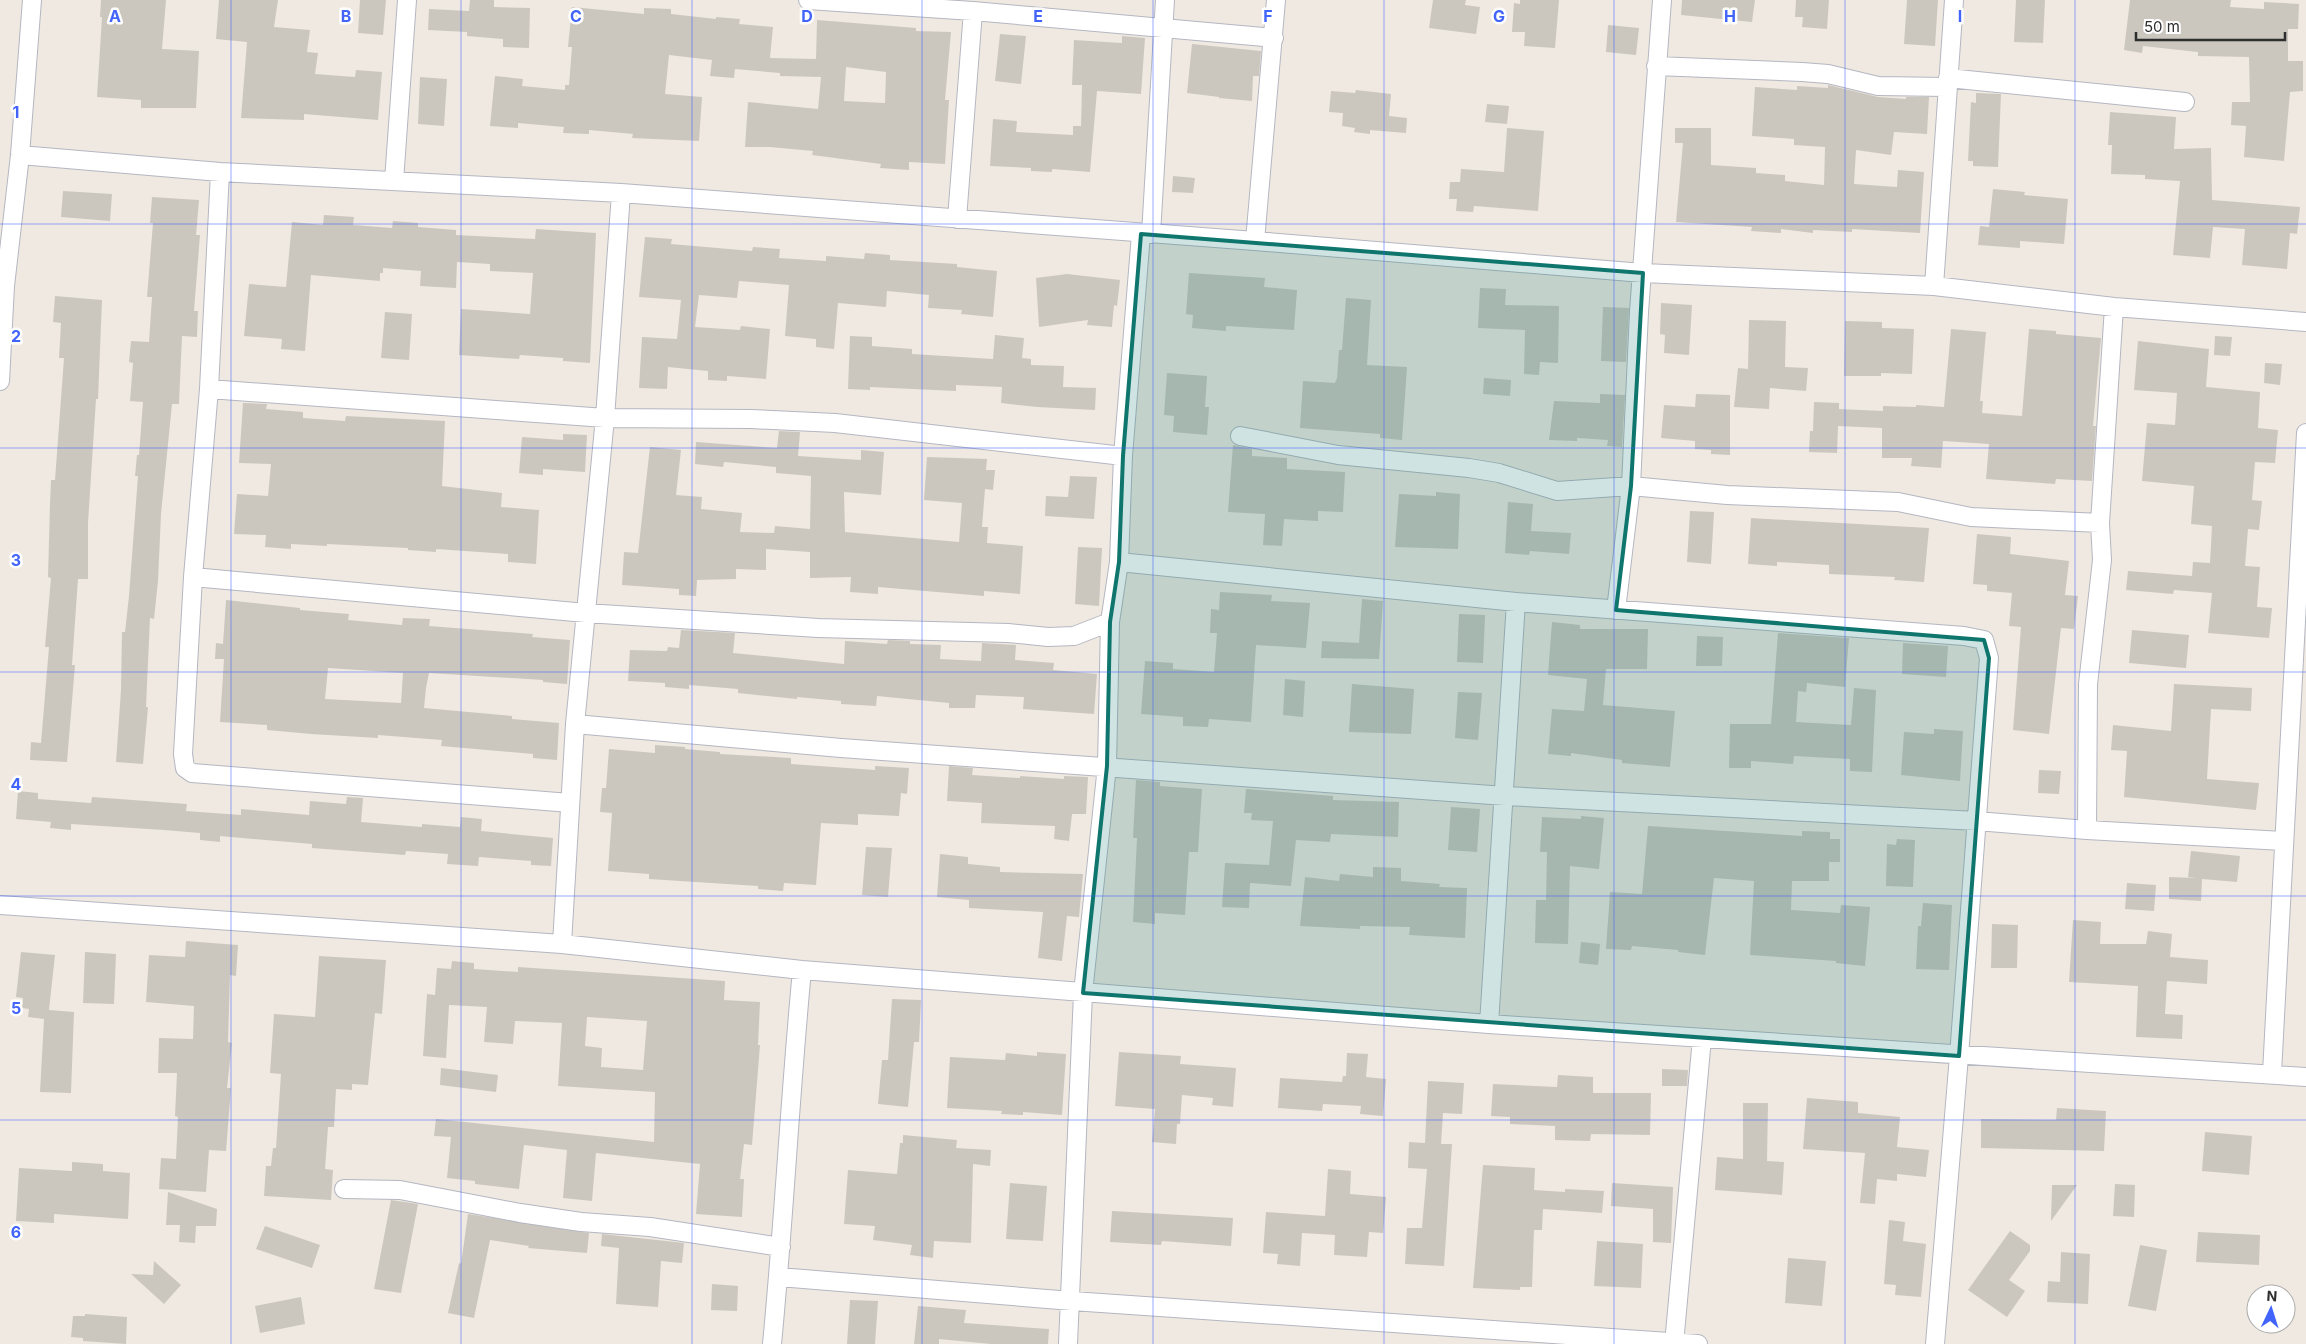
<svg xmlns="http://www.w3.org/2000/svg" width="2306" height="1344" font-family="Inter,sans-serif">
<rect width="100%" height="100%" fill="#efe9e1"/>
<path fill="#cbc7bf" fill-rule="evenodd" d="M101,0H166L162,49L199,51L196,108H141V100L97,97L102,17H100Z
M219,0H278L274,27L310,30L307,52L318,53L315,74L355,77L356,70L382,72L378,120L304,114V120L241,118L247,42L216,39Z
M360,0H386L383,35L358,33Z
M470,0H494V7L530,8L529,48L503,47V39L467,36V32L428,30L429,9L469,11Z
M1433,0H1466L1465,5L1480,7L1476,34L1429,28Z
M1520,0H1559L1555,48L1524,46L1525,32H1512L1514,3L1520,4Z
M1682,0H1755L1752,22L1681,15Z
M1796,0H1829L1827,29L1802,27L1803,17H1795Z
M1907,0H1938L1935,46L1904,44Z
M2016,0H2045L2043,43L2014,42Z
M2130,0H2231L2230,7L2264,9V2L2299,4L2298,29H2288V61H2303V91L2290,92L2284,161L2244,157L2246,126L2231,125L2232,102H2250L2249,57L2198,56V52L2143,46L2142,53L2124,50Z
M572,7L644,14V8L671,9V14L716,19V17L740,19L739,24L773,27L770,58L816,59L817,20L916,28V31L951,32L945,100H949L945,164L909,162V170L880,168L881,164L812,155L813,151L770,147H745L748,102L818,109L821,77L780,76V73L735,69L734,78L710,76L712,60L669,55L665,94L702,97L699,141L632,138L633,134L589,130V134L563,133L564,127L518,123V128L490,126L495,76L523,79L522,86L565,90V85H569L572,47H568ZM846,67L886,72L885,103L844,101Z
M1608,25L1639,28L1636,55L1606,52Z
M1000,34L1026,36L1021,84L995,81Z
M1122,36L1145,38L1141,94L1097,91L1090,172L1052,169V172L1031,171V168L990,166L993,119L1017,121L1016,132L1073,135V126H1081L1082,85H1072L1074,40L1122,43Z
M1192,44L1261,51L1259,76H1253L1252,101L1219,98V97L1187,93Z
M420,77L447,79L444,126L418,124Z
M1828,85L1878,97L1906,99V97H1929L1927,134L1894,132L1891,155L1856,150L1854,184L1897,187L1898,170L1924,172L1920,233L1852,229V232L1813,230V233L1781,229V233L1751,231L1752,227L1676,222L1683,143H1675V128H1711V165L1756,168V173L1785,175V181L1824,185L1825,147L1794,145V139L1752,136L1755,87L1797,90V86L1828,88Z
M1356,90L1391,94L1389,116L1407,118L1406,133L1370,130V134L1354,132L1355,128L1342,126L1343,113L1329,112L1331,91L1355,93Z
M1976,93L2001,94L1998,167L1973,166V161H1968L1971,102L1976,103Z
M1487,104L1509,106L1507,124L1485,122Z
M2110,112L2176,117L2174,149L2211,148L2212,200L2300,207L2297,234L2290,233L2287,269L2242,265L2245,229L2213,227L2210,258L2173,255L2180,181L2145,179V175L2111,174L2112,145H2108Z
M1507,128L1544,131L1538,211L1474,206L1473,212L1456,211L1457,199H1449L1450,182H1460L1461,169L1504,172Z
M1173,176L1195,178L1193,193L1172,192Z
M1993,189L2025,192L2024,195L2068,199L2064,244L2020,241V248L1978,245L1980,226L1989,227Z
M63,191L112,194L110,221L61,217Z
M152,197L199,200L196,235H200L194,311H198L197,337L182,336L179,404H172L161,514L158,581L154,619L150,618L146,707H148L143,764L116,762L121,690L122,632H125L129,596L138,476H135L137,455H139L143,402L130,401L133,363L129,362L131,341L149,342L152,297H147L153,223H150Z
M324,215L354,217L353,225L392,228L393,221L418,223V227L456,230V235L535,239L536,229L596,233L590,363L563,361V358L520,355L519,359L459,355L461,309L530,314L533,273L490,271V264L457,262L456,288L420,286L421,271L383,268V273H380V281L311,275L305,351L281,349L282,339L244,336L249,284L286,287L292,222L323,225Z
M645,237L672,239L671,244L752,251L753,247L780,249L779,258L826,261V256L864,259L865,253L890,255V260L957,264V267L997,271L993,317L961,314L962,310L928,308L929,295L887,291L886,307L838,303L834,349L816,347V339L785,336L789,285L739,281L737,298L699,295L695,327L740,330L741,326L770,329L766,379L727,376V381L708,380V371L668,367L667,389L639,388L642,337L677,339L681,300L639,297Z
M1189,273L1265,278L1264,287L1297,290L1294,330L1226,326V331L1192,328L1193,315L1186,314Z
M1067,274L1120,280L1117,306L1114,305L1112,327L1087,325L1088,320L1039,327L1036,278Z
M1480,288L1506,289L1505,305L1559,306L1558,363L1540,362L1539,375L1524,374L1525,330L1478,328Z
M55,296L102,300L98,399H96L88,523V579H78L72,665H75L67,762L30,760L31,742L41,743L49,647H45L51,578L48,577L50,504L51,480H55L64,358H59L61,323L53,322Z
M1346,298L1371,300L1367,365L1407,367L1402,440L1380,438V434L1300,428L1303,381L1335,383L1337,378L1339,350H1342Z
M1661,303L1692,305L1689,355L1664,353L1665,335L1660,334Z
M1603,307L1629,308L1626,362L1601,361Z
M385,312L412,314L409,360L381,358Z
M1749,320L1786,321L1785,367L1808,368L1806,391L1770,388L1769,409L1734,407L1738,368L1748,369Z
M1845,321L1882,322V328L1914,329L1912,374L1881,373V376H1844Z
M1951,329L1986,332L1980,401H1983L1982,413L2022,416L2029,329L2056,331V334L2101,338L2093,426H2096L2092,481L2056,479L2055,484L1986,479L1989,444L1943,441L1941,468L1911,466L1912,458H1882V428L1838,426L1837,453L1809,452L1810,431H1813L1814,402L1839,403V409L1883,411V406L1916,407V405L1944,407Z
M995,335L1024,338L1022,358L1031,359V365L1064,366L1063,387L1096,388L1095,410L1037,407L1001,403L1002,387L956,385V391L870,387V390L848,389L850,336L872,337V346L912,349V354L993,359Z
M2215,336L2232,337L2230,356L2214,355Z
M2138,341L2209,349L2206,387L2260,392L2258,428L2278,430L2275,463L2255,462L2252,500L2262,501L2259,530L2248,529L2245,566L2260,567L2257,607L2272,608L2269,638L2208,633L2212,593L2174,590L2173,594L2126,590L2128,571L2192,576L2193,562L2210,563L2212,526L2191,524L2194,486L2142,481L2147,423L2175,425L2177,393L2134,390Z
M2265,363L2282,364L2280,385L2264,383Z
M1167,373L1207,376L1205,407H1209L1207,435L1173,432L1174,416L1164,415Z
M1484,378L1511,380L1510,396L1483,394Z
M1600,394L1625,395L1622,447L1607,446L1608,440L1577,438V441L1549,440L1554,401L1600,403Z
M1696,394L1730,395V455L1711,454V450L1695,449V441L1661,438L1664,405L1695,407Z
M243,403L267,404L266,409L303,412V418L345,421L346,416L445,421L442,486L502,493L501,507L539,510L536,564L508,562V554L436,549V552L408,550V548L327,544V546L291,544V549L265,547L266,535L234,534L237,494L268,496L271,464L239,463Z
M779,431L800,432L798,456L861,460V450L884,452L881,495L844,492L845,532L959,542L962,503L924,500L927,457L987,459L986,470H995L993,490L985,489L982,527H988L987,543L1023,546L1020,594L984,591V596L878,587V594L850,592L851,577L810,578V552L766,549V570L736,569V579L697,580L696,596L679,595V589L622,585L624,552L638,553L650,447L681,450L676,495L702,497L701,509L742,513L740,532L774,533L775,526L810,529L811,476L776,473V467L724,462L723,467L695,464L696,442L777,448Z
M563,434L587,435L585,472L543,469V475L519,473L522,437L563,440Z
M1233,445L1252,449V456L1287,458V469L1345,472L1343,512L1318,511V521L1284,519L1282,546L1263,545L1265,514L1228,512Z
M1070,476L1097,477L1094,519L1045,516L1046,496L1068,497Z
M1436,492L1460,494L1458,549L1395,547L1399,494L1436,496Z
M1508,502L1533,504L1531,531L1571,533L1569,554L1530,551L1529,555L1505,553Z
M1690,511L1714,512L1711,564L1687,562Z
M1751,518L1929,528L1924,582L1894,580L1895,577L1829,574V565L1777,562V566L1748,564Z
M1977,534L2011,537L2010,554L2069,561L2065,595L2078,596L2074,629L2061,628L2049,734L2013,730L2021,627L2009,626L2012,593L1987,591V585L1973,584Z
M1078,547L1102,548L1099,606L1075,604Z
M1220,592L1272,595L1271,601L1310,603L1306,648L1256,645L1251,722L1209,719L1208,727L1183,726V717L1141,714L1145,661L1173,663V669L1214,672L1217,633H1210L1211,609L1219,610Z
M1362,599L1383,601L1379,659L1321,658L1322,641L1359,643Z
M226,600L300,608V610L349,614L348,620L402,625L403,618L430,619L429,626L533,634L532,637L570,640L567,684L543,682V680L429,673L426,688L424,708L512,716V719L559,723L557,760L533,758V754L441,746L442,740L378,735V738L311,734L267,730V725L220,722L224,659H215L216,643L223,644ZM328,668L403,673L401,703L325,699Z
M1459,614L1485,615L1483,663L1457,662Z
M1552,622L1580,625V629H1648L1647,669H1606L1603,705L1675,711L1670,767L1622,763V760L1571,753V756L1548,754L1552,709L1584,711L1587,679L1548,675Z
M681,630L735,633L733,653L844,664L845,641L887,644L888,640L910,641V644L941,645L940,659L981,661L982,643L1016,645L1015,660L1054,663L1053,670L1097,674L1094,714L1023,709L1024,697L976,695L975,708H949V703L877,696L876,706L841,704V701L797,697V699L738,693V689L689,685V689L665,687V683L628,681L630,650L667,651L668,647L679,648Z
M2132,630L2189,635L2186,668L2129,663Z
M1778,633L1849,638L1845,687L1807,683L1806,692L1798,691L1796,722L1851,725L1854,688L1876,690L1872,772L1850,771V759L1794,756L1793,764L1751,761V768H1729L1730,724H1771Z
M1697,636L1723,637L1722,666H1696Z
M1903,643L1948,646L1946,677L1902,674Z
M1285,679L1305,681L1303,717L1283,715Z
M1352,684L1414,689L1411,734L1349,732Z
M2174,684L2252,688L2251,711L2211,709L2207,779L2259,783L2256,810L2124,797L2127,751L2111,750L2113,725L2171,731Z
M1458,692L1482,693L1478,740L1455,738Z
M1934,729L1963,731L1960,781L1901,775L1904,732L1934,734Z
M655,745L685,747V749L720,752V754L791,758V764L875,770V766L909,768L907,794L901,793L899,816L858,814V825L821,823L816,885L784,883L783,891L758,889V886L649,879V874L608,871L612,813L600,812L602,788H606L609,749L655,753Z
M949,766L973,768L972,775L1020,778V776L1064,779V776L1088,777L1086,814H1072L1069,841L1054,839L1055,826L981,823L982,803L947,801Z
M2039,770L2061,771L2059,794L2038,793Z
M1136,780L1160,782V786L1202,789L1198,852H1189L1185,915L1155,913V924L1133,922L1137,838H1133Z
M1246,789L1333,796V800L1399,802L1398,837L1331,834L1330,842L1296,840L1291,886L1250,883L1249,908L1222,907L1225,863L1269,865L1273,821L1251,820L1252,813H1244Z
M18,791L38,793V799L91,803L92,797L187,804L186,811L241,815V809L309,815L310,801L346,804L347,797L363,798L361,822L422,827V824L460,827L461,817L482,819L481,831L553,838L551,866L531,865V861L479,857L478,866L447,864L448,854L406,851L405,855L312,848V844L220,836V842L200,840V833L164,830L71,824V830L50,828L51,822L16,819Z
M1451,807L1480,809L1477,852L1448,850Z
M1581,816L1604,818L1599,869L1570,866L1568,944L1535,943L1536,900H1546L1547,852H1540L1542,817L1581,819Z
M1648,826L1802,836V831L1830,832V839H1840V862H1829V881H1792L1791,910L1840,913L1841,905L1870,907L1865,966L1836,963V961L1750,955L1754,881L1714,878L1705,955L1678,952V950L1632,946L1631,950L1606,949L1610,892L1642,894Z
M1897,839L1915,840L1913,887L1886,886L1887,844L1896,845Z
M866,847L892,848L888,897L862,895Z
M2191,851L2240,856L2237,882L2202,879L2201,901L2169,899V877L2196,878L2188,877Z
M940,854L968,857V864L1000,867V872L1083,874L1079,917L1067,916L1062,961L1038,958L1043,912L969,908V900L937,897Z
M1373,867L1401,868V881L1440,884L1439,887L1467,888L1465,938L1409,935L1410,927L1360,926V929L1300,926L1305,877L1339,881L1340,874L1373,877Z
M2127,883L2156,885L2154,911L2125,909Z
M1923,903L1952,905L1949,970L1916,969L1918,926H1921Z
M2073,920L2101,922L2100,944H2146L2148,931L2172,934L2170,957L2208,960L2207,984L2167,981L2165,1014L2183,1015L2182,1039L2136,1037L2138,986L2069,982Z
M1992,924L2018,925L2017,968H1991Z
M186,941L238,945L236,976L230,975L228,1042L232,1043L227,1088H231L226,1151L209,1150L206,1192L159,1189L161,1158L176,1159L178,1117L175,1116L177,1073H158L159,1038L193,1039L194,1006L146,1002L149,955L185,957Z
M1581,942L1600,944L1598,965L1579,963Z
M21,952L55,955L49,1010L74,1012L71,1093L40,1092L44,1019L28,1017L29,1009L22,1008L23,998L16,997Z
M85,952L116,954L114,1004L83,1003Z
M319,956L386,960L382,1014L375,1013L368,1085L352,1084V1090L336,1089L334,1127H328L325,1169L333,1170L331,1200L264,1196L266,1166H271L273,1148H276L281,1074L270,1073L274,1014L315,1017Z
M452,961L474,963V969L518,972V967L725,981L724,1000L760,1002L758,1045H760L752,1145L744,1144L740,1179H744L742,1217L696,1214L700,1164L596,1153L592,1201L563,1198L567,1150L524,1145L519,1189L475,1184V1181L447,1178L451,1137L434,1136L436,1119L654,1142L655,1092L558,1086L562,1023L515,1021L513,1044L484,1042L487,1007L449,1005L446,1058L423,1056L427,994L435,995L437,968L451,969ZM587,1017L647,1021L643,1070L601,1067L602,1048L585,1046Z
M892,999L921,1000L919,1042H914L908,1107L878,1104L882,1060H888Z
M1037,1052L1066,1054L1062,1115L1023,1112V1115L1001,1114L1002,1111L947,1108L950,1057L1005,1060L1006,1053L1037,1056Z
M1119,1052L1181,1056L1180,1064L1236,1068L1233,1107L1212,1105L1213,1098L1182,1095L1180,1124H1177L1176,1144L1152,1142L1155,1109L1115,1106Z
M1347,1053L1368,1054L1366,1077L1386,1079L1383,1116L1360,1114L1361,1106L1323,1104L1322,1111L1278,1108L1280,1078L1342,1082L1343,1076H1346Z
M441,1068L498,1075L496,1092L440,1085Z
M1662,1069L1688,1070L1687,1086H1662Z
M1558,1075L1593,1077V1093H1651L1650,1135L1591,1134L1590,1141L1555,1140V1126L1510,1124V1117L1491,1116L1493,1084L1557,1087Z
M1428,1081L1464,1083L1462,1114L1443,1113L1441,1144H1452L1444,1266L1405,1264L1407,1228H1422L1427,1169L1408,1168L1409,1142L1425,1143Z
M1807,1098L1858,1102V1113L1900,1117L1897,1147L1929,1150L1926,1177L1897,1174V1181L1877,1179L1875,1204L1860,1203L1865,1153L1803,1149Z
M1743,1103H1768L1767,1161L1784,1162L1782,1195L1715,1190L1717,1157L1743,1159Z
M2057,1108L2106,1111L2104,1151L1981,1148V1119L2056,1120Z
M2205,1132L2252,1136L2249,1175L2202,1171Z
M903,1135L957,1140L956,1148L991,1150L990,1166L973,1164L971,1243L934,1241L933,1258L910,1255L912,1245L873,1240L875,1226L844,1224L848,1170L897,1174L900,1143H903Z
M72,1162L103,1164V1171L130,1173L128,1219L54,1214V1223L16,1221L19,1168L72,1171Z
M1483,1165L1535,1168L1534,1190L1565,1192V1189L1604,1191L1602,1213L1543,1209L1542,1230H1534L1532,1287H1520V1290L1473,1288Z
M1328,1169L1351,1171L1350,1194L1386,1197L1383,1233L1369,1232L1367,1257L1334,1255L1335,1235L1302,1233L1300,1266L1277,1264L1278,1254L1263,1253L1266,1212L1325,1216Z
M1010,1183L1047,1186L1043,1241L1006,1239Z
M1612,1183L1673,1187L1671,1243L1653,1242V1209L1611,1206Z
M2115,1184L2135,1185L2134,1217L2113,1216Z
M2052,1185H2077L2051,1221Z
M168,1192L217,1209L216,1226H196L195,1243L179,1242L180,1225H166Z
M391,1200L418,1204L401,1293L374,1289Z
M1112,1211L1233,1218L1231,1246L1162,1241L1161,1245L1110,1242Z
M468,1214L589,1233L587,1253L528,1248L529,1246L490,1240L474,1318L448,1313L459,1263L461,1264Z
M1889,1220L1905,1222L1903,1241L1926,1244L1921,1297L1895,1295L1896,1285L1884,1284Z
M265,1226L320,1245L312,1268L256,1249Z
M2010,1231L2030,1245V1251L2009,1280L2025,1291L2007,1317L1968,1290Z
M2198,1232L2260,1235L2259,1265L2196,1262Z
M602,1234L684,1243L682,1263L661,1261L658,1307L616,1304L619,1248L601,1246Z
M1597,1241L1643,1244L1641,1288L1594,1286Z
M2140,1245L2167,1250L2156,1311L2128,1306Z
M2061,1252L2090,1254L2088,1304L2047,1302L2048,1281L2060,1282Z
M1788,1258L1826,1261L1822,1306L1785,1303Z
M154,1261L181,1285L164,1304L131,1274L153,1275Z
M712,1284L738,1286L737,1311L711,1310Z
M301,1297L305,1324L260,1333L255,1306Z
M850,1300L878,1301L875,1344H847Z
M918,1306L966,1310L964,1323L1049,1329L1048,1344H991L939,1339V1344H914Z
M85,1314L127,1317L126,1344L83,1341V1338L71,1337L73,1316H85Z"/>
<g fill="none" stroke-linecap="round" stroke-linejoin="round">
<defs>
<path id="minor" d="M808,0L973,11L1274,38
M1656,66L1802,72L1828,74L1878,86L1947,87
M1948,78L2185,102
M20,155L220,172L621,193L1255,241L1643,273L1934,286L2114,307L2306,322
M220,172L209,389L193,577L183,754L185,768L192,773L570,803
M394,181L407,0
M957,219L973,11
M1151,234L1165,0
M1255,241L1276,0
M1934,286L1954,0
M0,381L5,286L20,155L32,0
M209,389L605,418L751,419L835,423L1123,456
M1240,436L1338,455L1469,468L1499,473L1557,491L1631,486L1727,495L1898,502L1971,517L2100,523
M1119,562L1516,602L1964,636L1984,640L1989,658L1959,1056L1935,1344
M193,577L586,613L818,628L1008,633L1048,637L1074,636L1110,622
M1616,610L1631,486L1639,312L1662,0
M575,724L841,748L1505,796L1977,821L2087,830L2283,841
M2087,830L2088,684L2102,560L2100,523L2114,307
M0,905L562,944L802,970L1489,1024L2306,1077
M562,944L575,724L605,418L621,193
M1489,1024L1516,602
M2272,1073L2306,433
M344,1189L400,1190L520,1213L581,1222L650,1227L781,1247
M779,1277L1072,1301L1698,1344
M772,1344C784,1220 790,1095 802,970
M1068,1344L1083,993L1107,766L1110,622L1119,562L1123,456L1141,234
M1674,1344L1702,1038"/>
</defs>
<use href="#minor" stroke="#b4b7c1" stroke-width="20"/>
<use href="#minor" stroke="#fff" stroke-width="18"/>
</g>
<path fill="#0f766e" fill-opacity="0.2" stroke="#0f766e" stroke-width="4" stroke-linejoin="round" d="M1141,234L1643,273L1631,486L1616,610L1984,640L1989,658L1959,1056L1083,993L1107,766L1110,622L1119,562L1123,456Z"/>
<path fill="none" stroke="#4264fb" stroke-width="1" stroke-opacity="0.55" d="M231,0V1344M461,0V1344M692,0V1344M922,0V1344M1153,0V1344M1384,0V1344M1614,0V1344M1845,0V1344M2075,0V1344M0,224H2306M0,448H2306M0,672H2306M0,896H2306M0,1120H2306"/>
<g font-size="16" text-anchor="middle" font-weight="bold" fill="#4264fb" stroke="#fff" stroke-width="5" stroke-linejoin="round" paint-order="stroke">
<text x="115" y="22">A</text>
<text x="346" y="22">B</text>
<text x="576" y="22">C</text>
<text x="807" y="22">D</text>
<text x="1038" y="22">E</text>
<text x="1268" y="22">F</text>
<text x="1499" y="22">G</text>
<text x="1730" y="22">H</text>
<text x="1960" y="22">I</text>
<text x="16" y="118">1</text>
<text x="16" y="342">2</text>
<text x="16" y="566">3</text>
<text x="16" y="790">4</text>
<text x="16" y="1014">5</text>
<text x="16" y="1238">6</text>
</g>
<g transform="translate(2271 1309) rotate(4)"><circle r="24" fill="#ffffff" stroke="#ababab"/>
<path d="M0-4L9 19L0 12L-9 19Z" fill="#4264fb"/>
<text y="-8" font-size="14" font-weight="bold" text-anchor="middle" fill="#2e2e2e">N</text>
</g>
<path d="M2136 32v8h149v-8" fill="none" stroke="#2e2e2e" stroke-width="2.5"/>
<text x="2144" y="32" font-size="15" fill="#2e2e2e" stroke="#ffffff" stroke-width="4" paint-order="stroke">50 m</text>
</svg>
